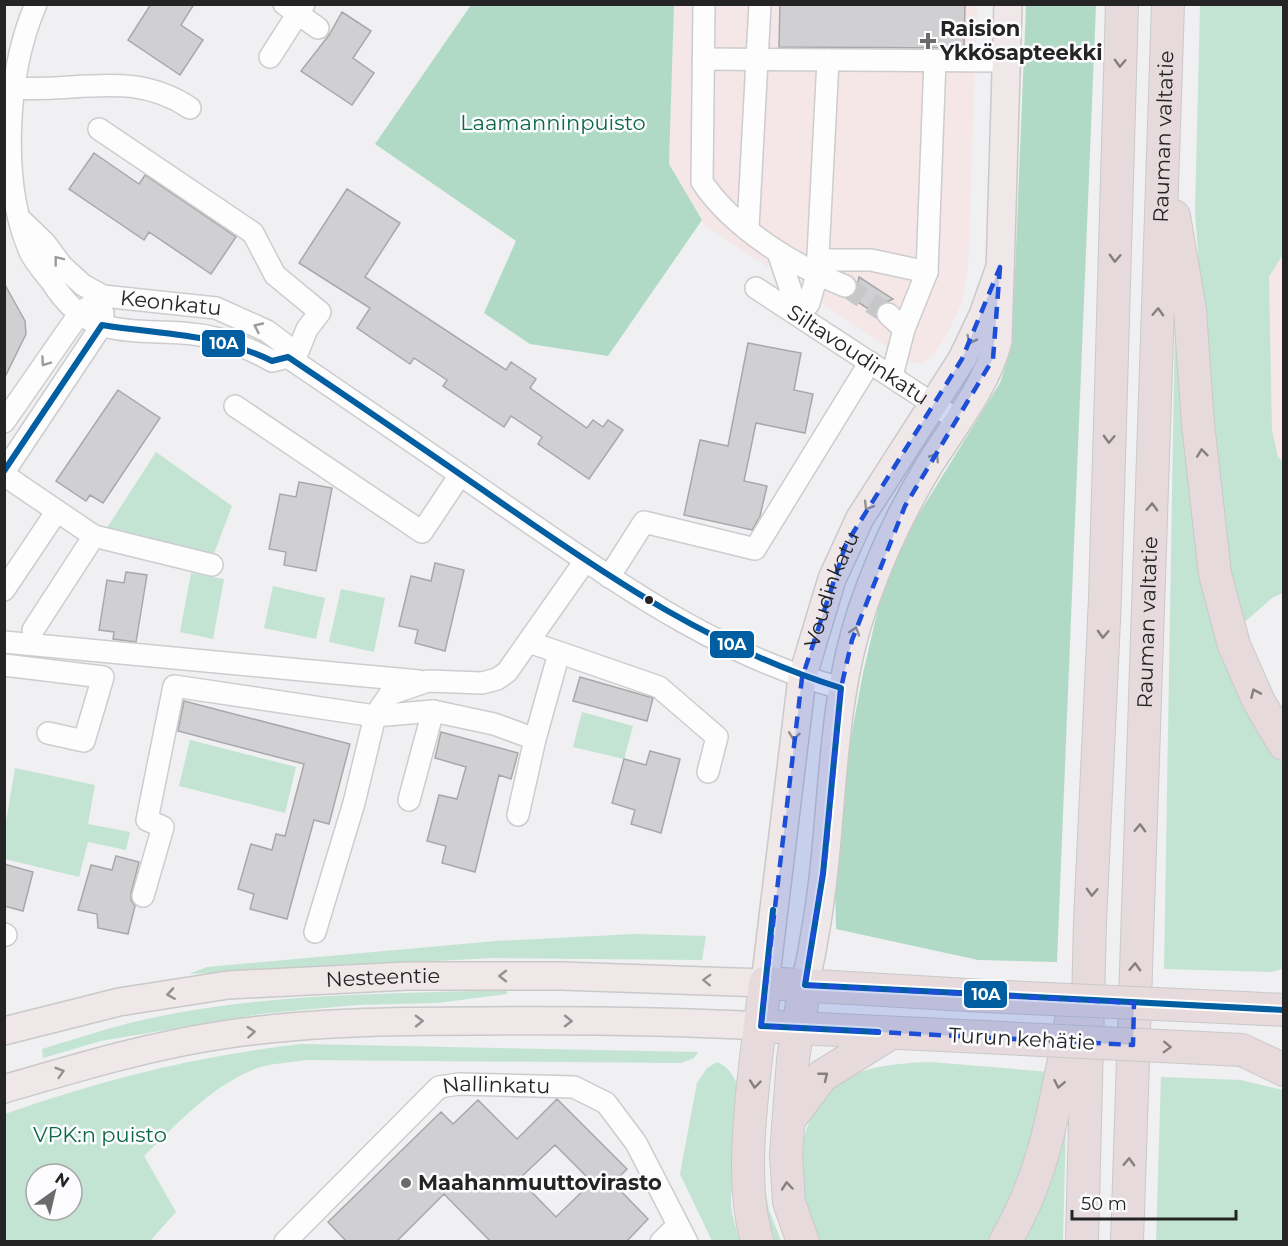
<svg xmlns="http://www.w3.org/2000/svg" width="1288" height="1246" font-family="Montserrat,sans-serif">
<rect width="100%" height="100%" fill="#f0eff1"/>
<path fill="#f5e6e7" d="M674,5H977L968,267L961,305L945,338L932,357L922,364L911,362L705,225L669,164Z
M1283,254V463L1278,457L1272,430L1269,277Z"/>
<path fill="#c3e4d3" fill-rule="evenodd" d="M1200,5H1283V254L1269,277L1272,430L1278,457L1284,463L1283,593L1272,598L1239,627L1227,558L1207,370L1195,213Z
M1175,316L1186,413L1274,751L1283,764L1284,968L1272,972L1164,969Z
M156,452L232,506L213,556L105,531Z
M191,573L224,579L213,639L180,632Z
M273,586L325,598L316,639L264,628Z
M341,589L385,598L374,652L329,642Z
M582,712L633,726L624,759L573,747Z
M190,740L296,767L285,813L179,786Z
M15,768L95,785L88,824L130,832L126,850L88,842L79,877L5,859V828Z
M634,934L706,936L702,960L493,958L189,974L207,967L496,941Z
M507,990V994L437,1003L356,1005L260,1014L101,1041L43,1058L42,1049C81,1037 120,1024 161,1016C275,993 391,994 507,990Z
M302,1044L698,1052L694,1058L681,1063L306,1060C289,1063 270,1063 255,1069C210,1087 178,1123 144,1156L176,1212L150,1241H5V1114C100,1080 201,1055 302,1044ZM36,1174H72V1210H36Z
M717,1062C760,1080 732,1164 731,1201C731,1214 736,1229 741,1241H712L680,1174L697,1083L707,1068Z
M930,1062L1050,1072L1027,1166L993,1241H816C810,1220 800,1197 797,1175C795,1165 801,1152 803,1143C818,1073 869,1064 930,1062Z
M1161,1077L1241,1080L1283,1090V1241H1156Z
M1066,1122L1063,1241L1020,1242Z
M760,1161L769,1210L781,1241H762Z"/>
<path fill="#b1dac6" d="M471,5H674L669,164L702,220L608,356L530,344L484,313L516,241L375,144Z
M1026,5H1096L1057,962L978,960L836,929L834,828L863,673L884,583L912,525L1000,383L1012,346Z"/>
<path fill="#d0cfd1" stroke="#a8a8aa" stroke-width="1.5" fill-rule="evenodd" d="M151,4H194L181,25L203,40L180,75L128,40Z
M780,4H965L964,48L779,47Z
M342,12L371,31L353,58L374,73L352,105L301,71L329,35Z
M94,153L139,184L145,175L236,237L211,274L149,232L144,240L69,189Z
M347,189L400,223L365,277L506,370L511,362L536,379L530,388L587,428L593,420L603,427L608,420L623,430L589,479L538,444L542,437L511,416L504,427L443,386L447,380L414,358L410,364L357,328L370,308L299,263Z
M859,277L893,299L879,305L876,314L850,297L856,292Z
M4,283L25,321L26,334L4,379Z
M748,343L801,353L794,390L813,394L805,433L756,423L744,481L767,486L760,516L752,530L684,515L700,440L728,446Z
M118,390L160,418L103,503L90,495L86,501L56,481Z
M299,482L332,488L316,571L284,565L286,552L269,549L280,494L296,497Z
M435,563L464,570L445,651L415,643L418,630L399,626L411,576L431,581Z
M126,572L147,575L136,642L113,639L114,632L99,630L107,580L124,583Z
M580,677L653,698L647,721L573,701Z
M184,701L350,744L329,824L314,820L287,919L250,909L254,894L238,889L251,844L272,850L276,834L285,836L304,764L178,731Z
M441,732L518,753L511,779L499,775L475,872L442,863L446,846L427,841L439,795L457,799L466,767L435,758Z
M650,751L680,759L661,833L631,824L635,810L612,803L624,759L646,765Z
M116,856L139,862L131,893V900L135,906L128,934L98,928L97,914L78,910L91,865L112,870Z
M4,864L33,872L23,911L4,906Z
M557,1099L627,1169L613,1183L648,1219L626,1242H491L444,1194L396,1242H347L328,1222L441,1112L453,1124L478,1100L517,1139ZM555,1145L592,1182L556,1217L519,1179Z"/>
<g fill="none" stroke-linecap="round" stroke-linejoin="round">
<path stroke="#c7c6c8" stroke-width="21" stroke-dasharray="21 10" stroke-linecap="butt" d="M845,286L888,314"/>
<defs>
<g id="minor">
<path d="M36,4C6,74 0,182 30,252C35,262 44,272 51,281C63,300 79,318 101,325C127,333 155,331 182,333C215,335 244,345 272,361L288,357C365,409 443,463 520,516C621,585 721,657 841,688"/>
<path d="M284,4L318,28"/>
<path d="M704,4L702,182C733,228 794,266 845,286"/>
<path d="M270,57L304,4"/>
<path d="M703,59L1006,61"/>
<path d="M12,88C76,93 132,69 190,108"/>
<path d="M99,129L253,233L275,275L320,312L307,329L294,361"/>
<path id="s1" d="M19,218L45,243L62,266L83,285L103,296L216,308L267,331L287,346L288,357"/>
<path d="M748,228L760,4"/>
<path d="M778,252L799,315"/>
<path d="M819,260H871L927,272"/>
<path id="s2" d="M756,288L959,421"/>
<path d="M888,314L904,329"/>
<path d="M799,315L809,303L817,275L828,60"/>
<path d="M892,376L904,329L927,272L935,60"/>
<path d="M235,406L422,532L460,475"/>
<path d="M4,422L79,314L88,307"/>
<path d="M4,472L102,325L103,313"/>
<path d="M4,475L94,536L212,565"/>
<path d="M609,577L644,522L755,549L870,362"/>
<path d="M4,590L57,511"/>
<path d="M33,630L94,536"/>
<path d="M4,642L419,681"/>
<path d="M529,642L659,687L717,737L708,772"/>
<path d="M4,665L103,677L84,741L48,733"/>
<path d="M409,800L433,711L494,724L535,739"/>
<path d="M518,815L535,739L559,653"/>
<path d="M143,896L163,827L147,820L174,686L375,716L433,711"/>
<path d="M315,932L354,803L375,716L390,694L428,681L482,683L497,679L507,672L585,561"/>
<path d="M4,934L6,935"/>
<path id="s3" d="M285,1242L439,1087L459,1084L574,1087L606,1103L636,1143L687,1242"/>
<path d="M661,1242L678,1225"/>
</g>
<g id="major">
<path d="M805,985C815,940 822,895 826,850C834,767 836,684 864,604C881,555 903,508 930,464C955,424 986,387 998,341L1008,4"/>
<path id="s4" d="M4,1031L119,1002L228,985L407,976H562L765,983L802,678L832,579L860,518L962,359L983,315L1000,267"/>
<path d="M4,1089C79,1067 152,1045 229,1034C312,1022 396,1021 479,1021C573,1020 667,1021 761,1026"/>
</g>
<g id="highway">
<path d="M1174,216L1190,310L1198,424L1215,574L1234,645L1259,702L1284,744"/>
<path d="M1244,1008L1284,1010"/>
<path d="M777,1027L983,1037"/>
<path d="M1242,1050L1284,1070"/>
<path d="M789,1120L822,1076L891,1033"/>
<path d="M758,1242C735,1177 758,1053 765,983L985,996"/>
<path d="M803,1242L789,1202L786,1155L793,1059L805,985"/>
<path d="M1005,1242C1047,1172 1057,1094 1072,1016"/>
<path d="M1082,1242L1090,923L1105,598L1122,4"/>
<path id="s5" d="M1127,1242L1168,4"/>
</g>
</defs>
<use href="#minor" stroke="#cdccce" stroke-width="24"/>
<use href="#major" stroke="#c9c9ca" stroke-width="30"/>
<use href="#highway" stroke="#c9c9ca" stroke-width="34"/>
<use href="#minor" stroke="#fdfdfd" stroke-width="21"/>
<use href="#major" stroke="#efe7e8" stroke-width="27"/>
<use href="#highway" stroke="#e7dadc" stroke-width="32"/>
<defs>
<path id="highway-bridge" d="M985,996L1244,1008
M983,1037L1242,1050"/>
</defs>
<use href="#highway-bridge" stroke="#c9c9ca" stroke-width="34" stroke-linecap="butt"/>
<use href="#highway-bridge" stroke="#e7dadc" stroke-width="32"/>
<defs>
<path id="bus-1" d="M4,471L102,325C163,335 215,333 272,361L288,357C361,406 434,456 506,506C614,581 715,649 841,688L823,874L805,985L1284,1010
M773,910L761,1026L878,1032"/>
</defs>
<use href="#bus-1" stroke="#fcfcff" stroke-width="10"/>
<use href="#bus-1" stroke="#005ea1" stroke-width="6"/>
</g>
<defs><path id="oneway-chevron" d="M-2-3.5L2.5 0L-2 3.5" fill="none" stroke-width="1.6" stroke-linecap="round" stroke-linejoin="round" transform="scale(1.5)"/></defs>
<g stroke="#867f80">
<use href="#oneway-chevron" transform="translate(1120 63) rotate(92)"/>
<use href="#oneway-chevron" transform="translate(1115 258) rotate(92)"/>
<use href="#oneway-chevron" transform="translate(1158 312) rotate(-88)"/>
<use href="#oneway-chevron" transform="translate(1109 439) rotate(92)"/>
<use href="#oneway-chevron" transform="translate(1202 453) rotate(-96)"/>
<use href="#oneway-chevron" transform="translate(1152 507) rotate(-88)"/>
<use href="#oneway-chevron" transform="translate(1103 634) rotate(93)"/>
<use href="#oneway-chevron" transform="translate(1255 693) rotate(-114)"/>
<use href="#oneway-chevron" transform="translate(1140 828) rotate(-88)"/>
<use href="#oneway-chevron" transform="translate(1092 892) rotate(93)"/>
<use href="#oneway-chevron" transform="translate(1135 967) rotate(-88)"/>
<use href="#oneway-chevron" transform="translate(1167 1047) rotate(2)"/>
<use href="#oneway-chevron" transform="translate(824 1076) rotate(-39)"/>
<use href="#oneway-chevron" transform="translate(755 1084) rotate(96)"/>
<use href="#oneway-chevron" transform="translate(1059 1084) rotate(101)"/>
<use href="#oneway-chevron" transform="translate(1129 1162) rotate(-88)"/>
<use href="#oneway-chevron" transform="translate(787 1186) rotate(-95)"/>
</g>
<g stroke="#9b9b9c">
<use href="#oneway-chevron" transform="translate(58 260) rotate(-128)"/>
<use href="#oneway-chevron" transform="translate(258 327) rotate(-155)"/>
<use href="#oneway-chevron" transform="translate(45 362) rotate(125)"/>
</g>
<g stroke="#948f90">
<use href="#oneway-chevron" transform="translate(971 340) rotate(116)"/>
<use href="#oneway-chevron" transform="translate(935 457) rotate(-57)"/>
<use href="#oneway-chevron" transform="translate(868 506) rotate(121)"/>
<use href="#oneway-chevron" transform="translate(855 631) rotate(-72)"/>
<use href="#oneway-chevron" transform="translate(794 736) rotate(97)"/>
<use href="#oneway-chevron" transform="translate(503 976) rotate(-180)"/>
<use href="#oneway-chevron" transform="translate(707 980) rotate(-178)"/>
<use href="#oneway-chevron" transform="translate(171 994) rotate(171)"/>
<use href="#oneway-chevron" transform="translate(419 1021) rotate(-1)"/>
<use href="#oneway-chevron" transform="translate(568 1021) rotate(1)"/>
<use href="#oneway-chevron" transform="translate(251 1032) rotate(-5)"/>
<use href="#oneway-chevron" transform="translate(60 1072) rotate(-17)"/>
</g>
<path fill="#1d4ed8" fill-opacity="0.2" stroke="#1d4ed8" stroke-width="4.5" stroke-dasharray="12 8" stroke-linejoin="round" d="M1000,267L993,359L905,506L852,640L841,688L826,852L805,985L1134,1003L1133,1045L761,1026L802,678L846,544L962,359Z"/>
<g fill="#6b6b6c" stroke="#fcfcff" stroke-width="2">
<path d="M925 32h6v6h6v6h-6v6h-6v-6h-6v-6h6z"/>
<circle cx="406" cy="1183" r="6"/>
</g>
<circle fill="#242425" stroke="#fcfcff" stroke-width="2" cx="649" cy="600" r="5"/>
<g text-anchor="middle" stroke-width="5" stroke-linejoin="round" paint-order="stroke">
<g font-size="21" font-weight="bold" fill="#242425" stroke="#fcfcff" text-anchor="start">
<text x="940" y="36">Raision<tspan x="940" dy="24">Ykkösapteekki</tspan></text>
<text x="418" y="1190">Maahanmuuttovirasto</text>
</g>
<g font-size="21" fill="#0d6846" stroke="#fcfcff">
<text x="553" y="130">Laamanninpuisto</text>
<text x="100" y="1142">VPK:n puisto</text>
</g>
<g font-size="21" fill="#242425" stroke="#fcfcff">
<text dy="7" stroke="none"><textPath href="#s5" startOffset="1106">Rauman valtatie</textPath></text>
<text dy="7" stroke="none"><textPath href="#s1" startOffset="184">Keonkatu</textPath></text>
<text dy="7" stroke="none"><textPath href="#s2" startOffset="122">Siltavoudinkatu</textPath></text>
<text dy="7" stroke="none"><textPath href="#s4" startOffset="1167">Voudinkatu</textPath></text>
<text dy="7" stroke="none"><textPath href="#s5" startOffset="620">Rauman valtatie</textPath></text>
<text dy="7" stroke="none"><textPath href="#s4" startOffset="384">Nesteentie</textPath></text>
<text transform="translate(1022 1039) rotate(3)" y="7">Turun kehätie</text>
<text dy="7" stroke="none"><textPath href="#s3" startOffset="276">Nallinkatu</textPath></text>
</g>
</g>
<g stroke="#fcfcff" stroke-width="2">
<rect x="201" y="329" width="45" height="29" rx="6" fill="#005ea1"/>
<rect x="709" y="630" width="46" height="29" rx="6" fill="#005ea1"/>
<rect x="963" y="980" width="45" height="29" rx="6" fill="#005ea1"/>
</g>
<g font-size="16" text-anchor="middle" font-weight="bold" fill="#fff">
<text x="224" y="349">10A</text>
<text x="732" y="650">10A</text>
<text x="986" y="1000">10A</text>
</g>
<rect width="1288" height="1246" fill="none" stroke="#242425" stroke-width="12"/>
<g transform="translate(54 1192) rotate(34)"><circle r="28" fill="#fcfcff" stroke="#a6a6a8" stroke-width="1.5"/>
<path d="M0-4.5L10 22L0 15L-10 22Z" fill="#6b6b6c"/>
<text y="-9" font-size="16" font-weight="bold" text-anchor="middle" fill="#242425">N</text>
</g>
<path d="M1072 1210v9h164v-9" fill="none" stroke="#242425" stroke-width="3"/>
<text x="1081" y="1210" font-size="18" fill="#242425" stroke="#fcfcff" stroke-width="4.5" paint-order="stroke">50 m</text>
</svg>
